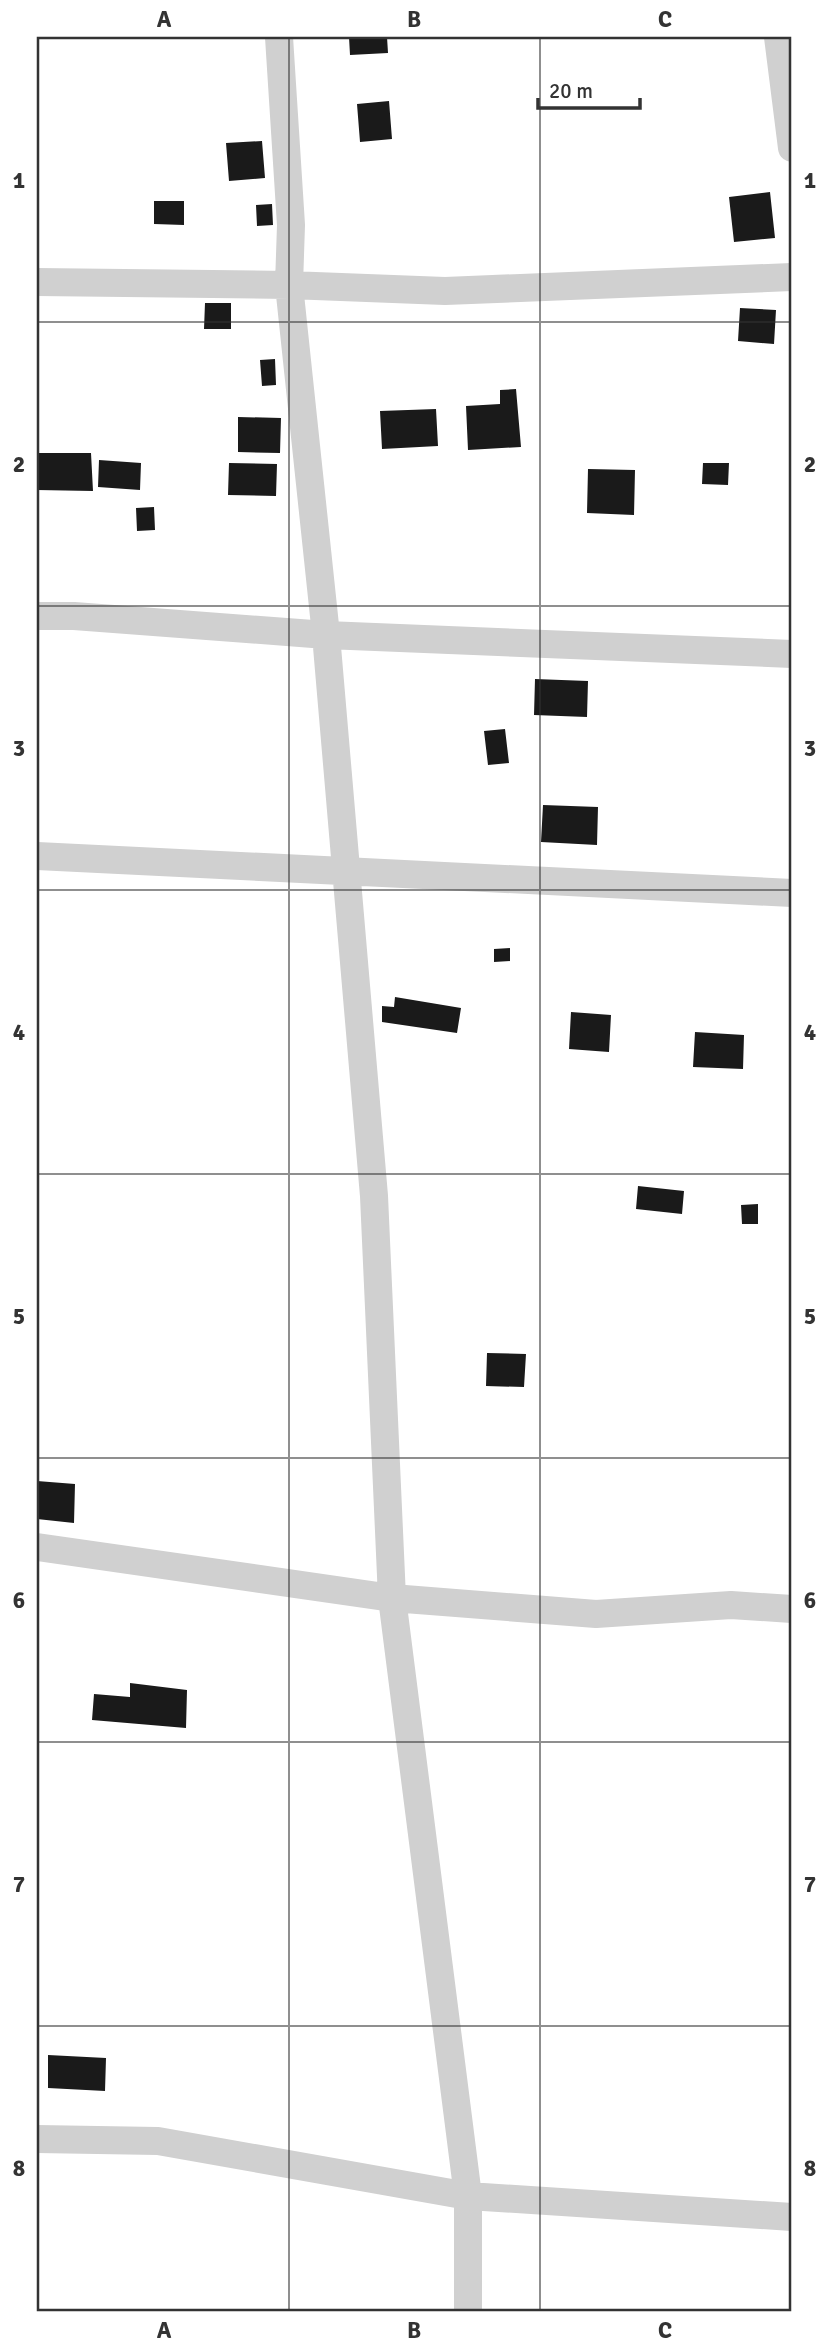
<svg xmlns="http://www.w3.org/2000/svg" width="829" height="2349" font-family="Signika,sans-serif">
<rect width="100%" height="100%" fill="#fff"/>
<path fill="#1a1a1a" d="M349,37H387L388,53L350,55Z
M389,101L392,139L360,142L357,104Z
M262,141L265,178L229,181L226,143Z
M770,192L775,238L734,242L729,197Z
M154,201H184V225L154,224Z
M272,204L273,225L257,226L256,205Z
M205,303H231V329H204Z
M740,308L776,310L774,344L738,341Z
M275,359L276,385L262,386L260,360Z
M516,389L521,447L468,450L466,406L500,404V390Z
M436,409L438,446L382,449L380,411Z
M238,417L281,418L280,453L238,452Z
M37,453H91L93,491L37,490Z
M99,460L141,463L140,490L98,487Z
M229,463L277,464L276,496L228,495Z
M703,463H729L728,485L702,484Z
M588,469L635,470L634,515L587,513Z
M154,507L155,530L137,531L136,508Z
M535,679L588,681L587,717L534,715Z
M505,729L509,763L488,765L484,731Z
M543,805L598,807L597,845L541,842Z
M510,948V961L494,962V949Z
M395,997L461,1008L457,1033L382,1022V1006L394,1007Z
M571,1012L611,1015L609,1052L569,1049Z
M695,1032L744,1035L743,1069L693,1067Z
M638,1186L684,1191L682,1214L636,1209Z
M758,1204V1224H742L741,1205Z
M487,1353L526,1354L524,1387L486,1386Z
M37,1481L75,1484L74,1523L37,1519Z
M130,1683L187,1690L186,1728L92,1720L94,1694L130,1697Z
M48,2055L106,2058L105,2091L48,2088Z"/>
<g fill="none" stroke-linecap="round" stroke-linejoin="round">
<path stroke="#d0d0d0" stroke-width="28" d="M279,37L291,225L289,285L326,635L374,1196L392,1598L468,2196V2312
M778,37L792,148
M37,282L289,285L445,291L792,277
M37,616H74L326,635L792,654
M37,856L792,893
M37,1547L392,1598L596,1614L731,1605L792,1609
M37,2139L158,2141L468,2196L792,2217"/>
</g>
<path fill="none" stroke="#333" stroke-width="2" stroke-opacity="0.55" d="M289,37V2312M540,37V2312M37,322H792M37,606H792M37,890H792M37,1174H792M37,1458H792M37,1742H792M37,2026H792"/>
<rect width="829" height="2349" fill="none" stroke="#ffffff" stroke-width="77"/>
<path d="M538 98v10h102v-10" fill="none" stroke="#333333" stroke-width="3.5"/>
<text x="549" y="98" font-size="21" fill="#333333" stroke="#ffffff" stroke-width="5" paint-order="stroke">20 m</text>
<rect x="38" y="38" width="752" height="2272" fill="none" stroke="#333" stroke-width="2.5"/>
<g font-size="23" text-anchor="middle" font-weight="bold" fill="#333">
<text x="164" y="27">A</text>
<text x="414" y="27">B</text>
<text x="665" y="27">C</text>
<text x="19" y="188">1</text>
<text x="810" y="188">1</text>
<text x="19" y="472">2</text>
<text x="810" y="472">2</text>
<text x="19" y="756">3</text>
<text x="810" y="756">3</text>
<text x="19" y="1040">4</text>
<text x="810" y="1040">4</text>
<text x="19" y="1324">5</text>
<text x="810" y="1324">5</text>
<text x="19" y="1608">6</text>
<text x="810" y="1608">6</text>
<text x="19" y="1892">7</text>
<text x="810" y="1892">7</text>
<text x="19" y="2176">8</text>
<text x="810" y="2176">8</text>
<text x="164" y="2338">A</text>
<text x="414" y="2338">B</text>
<text x="665" y="2338">C</text>
</g>
</svg>
